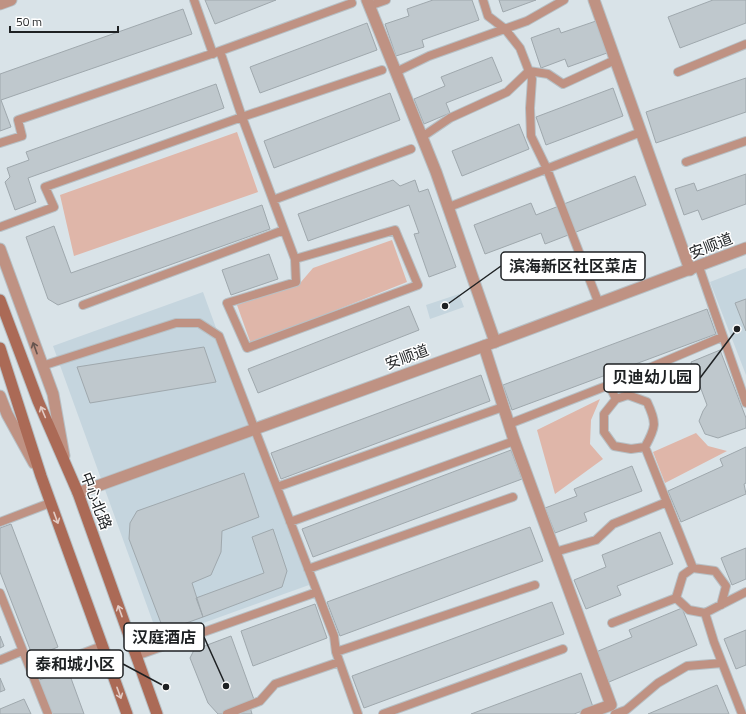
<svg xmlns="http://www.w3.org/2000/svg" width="746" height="714" font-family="'Titillium Web','Noto Sans SC',sans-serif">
<rect width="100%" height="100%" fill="#d9e3e8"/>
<path fill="#c5d5de" d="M746,268V375L710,282Z
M203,292L309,585L159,639L53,346Z
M459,294L464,307L430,319L426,305Z"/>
<path fill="#dfb6a9" d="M237,132L258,192L74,256L60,195Z
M392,240L407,282L251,344L237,305L301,282L313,268Z
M600,399L591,420L590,444L603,459L555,494L537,430Z
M696,433L708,446L727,451L665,483L653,452Z"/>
<path fill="#bfc8cd" stroke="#9fa8ad" d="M205,0H276L215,24Z
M433,0H472L479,20L422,40L424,47L396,56L385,24L409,16L407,9Z
M499,0H536L503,12Z
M713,0H746V23L680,48L668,17Z
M183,9L192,34L1,100L11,127L0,131V74Z
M596,21L607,53L568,67L565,59L541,68L531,38L559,28L561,33Z
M367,23L377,50L260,93L250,67Z
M492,57L502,81L446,103L450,113L424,124L414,99L445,86L441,77Z
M746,78V112L656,143L646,112Z
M216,84L224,108L28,178L36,202L15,210L5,182L10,177L7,168L29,160L26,152Z
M613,88L623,116L546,145L536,117Z
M390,93L400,120L274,168L264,141Z
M519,124L529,149L462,176L452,151Z
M746,174V204L702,220L698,210L684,215L675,189L694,183L697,191Z
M635,176L646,205L545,244L541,233L485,254L474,225L531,203L536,215Z
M393,180L400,186L415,180L419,192L428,189L456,267L429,277L414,234L419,233L409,205L308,241L298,214Z
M262,205L270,229L58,305L48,299L26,237L54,226L71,273Z
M269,254L278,279L231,295L222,270Z
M746,299V331L735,303Z
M409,306L419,330L258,393L248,369Z
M707,309L716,334L512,410L503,385Z
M204,347L216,382L90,403L77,367Z
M720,350L746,418V428L718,438L705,434L699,421L703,411L707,405L691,362Z
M481,375L490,401L281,479L271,453Z
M746,447V483L744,484L746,494L681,522L668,491L723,466L720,459Z
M511,450L522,479L313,557L302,529Z
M632,466L642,491L584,513L587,521L555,533L545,508L577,496L574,489Z
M244,473L259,517L222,531L221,552L211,575L192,583L203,617L164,631L129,539L130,523L137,511Z
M11,524L58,647L33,657L0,572V528Z
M530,527L543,561L340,636L327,602Z
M273,529L287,571L282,587L203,617L196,598L264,573L252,537Z
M660,532L673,564L617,586L621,595L586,609L574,580L606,567L602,555Z
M746,548V579L732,585L721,558Z
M552,602L564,634L364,708L352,676Z
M315,604L327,638L253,666L241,631Z
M682,608L697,645L609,682L596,652L632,637L629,630Z
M746,630V665L736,669L724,639Z
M0,636L4,646L0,648Z
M231,636L256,705L250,707L252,714H218L208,703L190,658L194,650Z
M68,670L84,714H50L39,680Z
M581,673L593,707L574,714H471Z
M0,678L5,690L0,692Z
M717,685L729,714H648Z
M24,699L31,714H0V709Z"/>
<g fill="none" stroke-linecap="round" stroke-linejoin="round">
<defs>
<path id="service" d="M194,0L213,54
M483,0L488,16L505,29L520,48L532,79L530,108L531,136L547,169L599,304
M369,6L386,0
M220,51L352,3
M396,72L429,56L527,21L564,0
M678,72L746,44
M422,137L450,118L507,92L529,71L548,74L563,84L615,60
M0,143L22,136L18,120L220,51L242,117L45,187L54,207L0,227
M686,162L746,141
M273,200L411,149
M449,207L641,132
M295,259L296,282L227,303L247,348L418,285L395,230L295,259L242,117L382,70
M699,267L746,403
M83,305L284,230
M42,366L176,323H199L219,336L334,636L336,652L358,714
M609,385L722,337
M509,424L609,385L616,399
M645,447L631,449L614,446L604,432V414L616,399L628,395L647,402C657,423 656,427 645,447L693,568
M277,487L503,407
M0,522L50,503
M290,522L514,441
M555,552L596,540L613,524L667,502
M308,569L513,497
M0,593L48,714
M676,598L683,575L693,568L715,571L726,586L721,605
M612,623L676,598L689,610L705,613
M336,652L535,585
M136,656L317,592
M0,660L22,651
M31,673L102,646
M227,714L260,701L275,684L339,662
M383,714L563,649
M615,714L626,710L658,683L687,666L722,663
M742,714L714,642L705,613L746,592"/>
<path id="minor" d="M367,0L436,172L495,342
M594,0L690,270
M484,346L513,437L611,705L586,714"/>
<path id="tertiary" d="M0,4L11,0
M0,249L53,394L64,456
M0,396L7,414L34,463
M78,493L484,346L746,248"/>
<path id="secondary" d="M0,300L38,401L78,493L157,714
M0,348L41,476L127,714"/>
</defs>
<use href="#service" stroke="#b7c0c5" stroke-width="10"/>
<use href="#minor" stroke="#b7c0c5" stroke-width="13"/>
<use href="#tertiary" stroke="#b7c0c5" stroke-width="13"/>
<use href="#secondary" stroke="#b7c0c5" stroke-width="13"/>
<use href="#service" stroke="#bf9283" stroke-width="8"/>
<use href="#minor" stroke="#bf9283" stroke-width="11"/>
<use href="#tertiary" stroke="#bf9283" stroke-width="11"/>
<use href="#secondary" stroke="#ab6a56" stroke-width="11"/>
</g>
<defs><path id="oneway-shaft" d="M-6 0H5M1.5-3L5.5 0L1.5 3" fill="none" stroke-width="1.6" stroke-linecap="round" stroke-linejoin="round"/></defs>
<use stroke="#66544e" href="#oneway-shaft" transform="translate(35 348) rotate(-110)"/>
<g stroke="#e2cbc4">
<use href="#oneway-shaft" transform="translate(43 412) rotate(-113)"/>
<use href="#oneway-shaft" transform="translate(56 518) rotate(70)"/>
<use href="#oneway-shaft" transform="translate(120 611) rotate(-110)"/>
<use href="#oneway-shaft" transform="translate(119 693) rotate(70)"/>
</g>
<g text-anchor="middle" stroke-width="3" stroke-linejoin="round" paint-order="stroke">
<g font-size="15" fill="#1e2123" stroke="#fff">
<text transform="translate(711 246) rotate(-21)" y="5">安顺道</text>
<text transform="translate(407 357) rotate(-20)" y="5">安顺道</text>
<text transform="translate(96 501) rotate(69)" y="5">中心北路</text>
</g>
</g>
<path fill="none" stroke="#1e2123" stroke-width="1.5" d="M445 306L501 266M737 329L700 378M226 686L204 637M166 687L123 664"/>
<g fill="#1e2123" stroke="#fff" stroke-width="1.5">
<circle cx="445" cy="306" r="4"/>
<circle cx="737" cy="329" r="4"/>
<circle cx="226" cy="686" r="4"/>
<circle cx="166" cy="687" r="4"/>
</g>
<g fill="#fff" stroke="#1e2123" stroke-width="1.5">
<rect x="501" y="252" width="144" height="28" rx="4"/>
<rect x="604" y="364" width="96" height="28" rx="4"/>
<rect x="124" y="623" width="80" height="28" rx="4"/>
<rect x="27" y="650" width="96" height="28" rx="4"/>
</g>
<g font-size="16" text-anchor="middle" font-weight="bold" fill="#1e2123">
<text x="573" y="272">滨海新区社区菜店</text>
<text x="652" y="383">贝迪幼儿园</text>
<text x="164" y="643">汉庭酒店</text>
<text x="75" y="670">泰和城小区</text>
</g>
<path d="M10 26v6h108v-6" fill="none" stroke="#1e2123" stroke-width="2"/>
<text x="16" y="26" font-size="12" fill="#1e2123" stroke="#ffffff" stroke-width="3" paint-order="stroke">50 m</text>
</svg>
